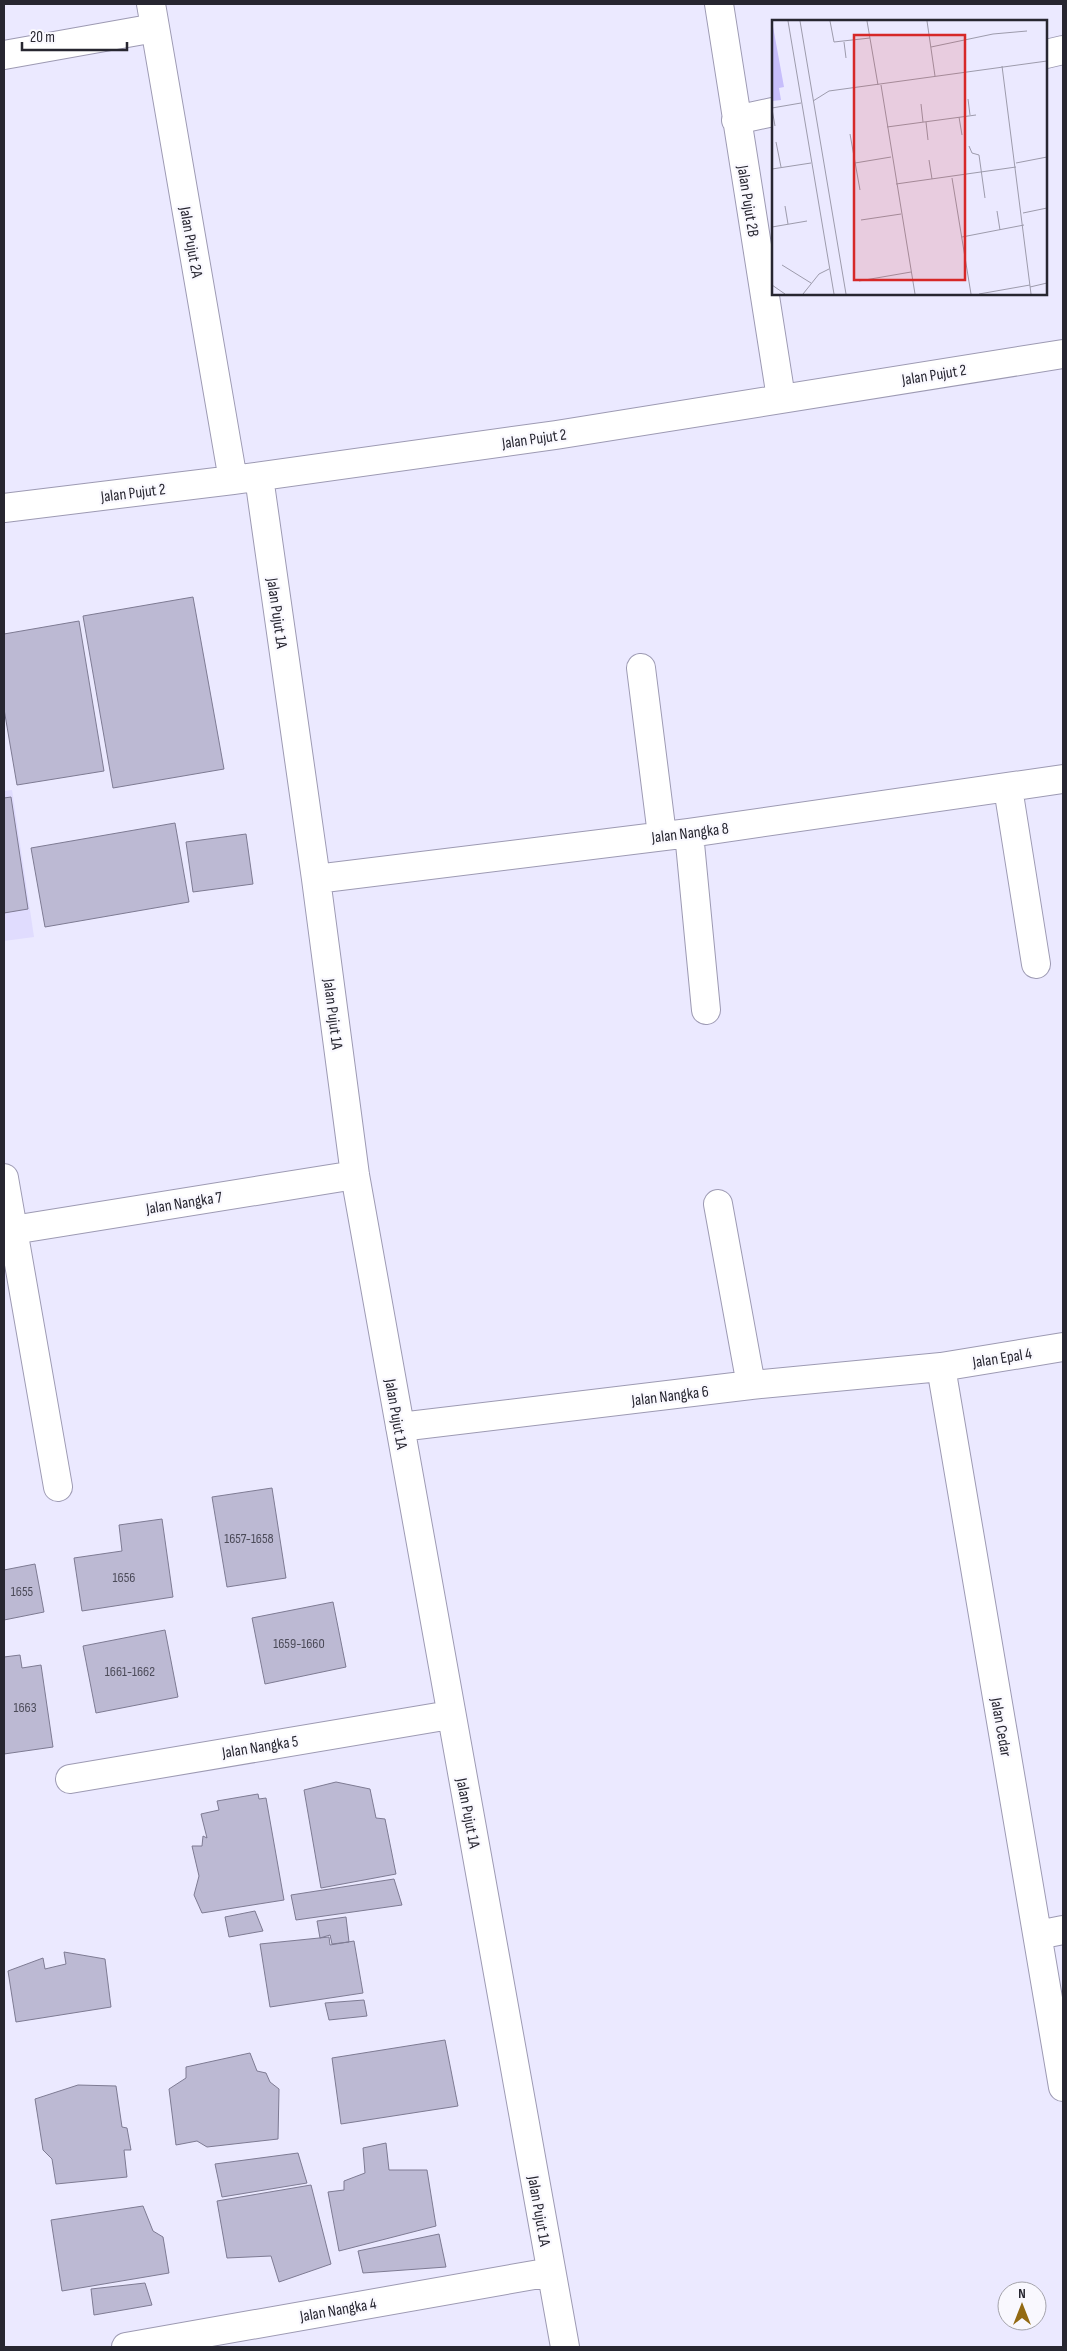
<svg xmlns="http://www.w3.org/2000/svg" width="1067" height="2351" font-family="'Sofia Sans Condensed',sans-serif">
<rect width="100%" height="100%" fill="#ebe9ff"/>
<path fill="#e0dcfe" d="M12,790L34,937L4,941V791Z"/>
<path fill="#bcb9d3" stroke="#7e7b93" d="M193,597L224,769L113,788L83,616Z
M79,621L104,771L17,785L4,709V634Z
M11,797L28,909L4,913V798Z
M175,823L189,902L45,927L31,848Z
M246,834L253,884L193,892L186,842Z
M272,1488L286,1578L227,1587L212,1497Z
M162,1519L173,1597L82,1611L74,1558L122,1551L119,1525Z
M35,1564L44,1612L4,1620V1570Z
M333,1602L346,1667L265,1684L252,1618Z
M165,1630L178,1697L96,1713L83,1646Z
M20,1655L22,1668L41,1665L53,1747L4,1754V1657Z
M336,1782L370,1789L376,1818L385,1819L396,1874L321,1888L304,1790Z
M258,1794L259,1799L266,1798L284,1900L202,1913L194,1895L199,1876L192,1846H202L203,1836L207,1838L201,1814L219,1810L217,1801Z
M394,1879L402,1905L296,1920L291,1895Z
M255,1911L263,1931L229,1937L225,1917Z
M346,1917L349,1942L332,1944L330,1935L320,1938L317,1921Z
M329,1937L330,1945L354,1941L363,1993L270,2007L260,1944Z
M64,1952L105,1959L111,2007L16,2022L8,1971L43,1958L45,1969L66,1964Z
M364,2000L367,2016L329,2020L325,2003Z
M445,2040L458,2106L341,2124L332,2058Z
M250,2053L257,2071L266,2073L270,2082L279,2089L278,2139L207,2147L197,2141L176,2145L169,2089L186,2078V2067Z
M78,2085L116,2086L122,2127L127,2128L131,2150H124L127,2177L56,2184L52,2159L43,2150L35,2099Z
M386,2143L389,2170H427L436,2226L339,2251L328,2192L344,2190V2181L365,2173L363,2148Z
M298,2153L307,2183L222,2197L215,2164Z
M311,2185L331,2264L279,2282L271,2256L227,2258L217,2201Z
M143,2206L153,2231L163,2237L169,2273L62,2291L51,2220Z
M439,2234L446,2267L363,2273L358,2251Z
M145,2283L152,2305L94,2315L91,2289Z"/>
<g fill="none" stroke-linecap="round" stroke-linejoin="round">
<defs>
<path id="minor" d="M151,4L233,480
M719,4L781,398
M1046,54L1063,50
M4,55L155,28
M736,120L773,112
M259,477L316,879L355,1175L565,2347
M4,508L233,480L556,435L1063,354
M641,668L662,835
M1008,788L1036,964
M689,833L706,1010
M316,879L689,833L1063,779
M4,1178L58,1487
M718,1204L751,1385
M13,1230L355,1175
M941,1367L1063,2087
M400,1427L751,1385L941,1367L1063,1347
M70,1779L450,1715
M1038,1935L1063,1930
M126,2347L551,2272"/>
</defs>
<use href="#minor" stroke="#9d9ab3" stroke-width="30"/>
<use href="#minor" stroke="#fff" stroke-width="28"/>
</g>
<g text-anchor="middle" stroke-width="4.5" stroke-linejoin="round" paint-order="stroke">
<g font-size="14" fill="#4c4b59">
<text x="249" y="1543">1657-1658</text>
<text x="124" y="1582">1656</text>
<text x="22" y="1596">1655</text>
<text x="299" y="1648">1659-1660</text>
<text x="130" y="1676">1661-1662</text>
<text x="25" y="1712">1663</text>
</g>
<g font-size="16" fill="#272630" stroke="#f9f8fe">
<text transform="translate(749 201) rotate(81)" y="6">Jalan Pujut 2B</text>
<text transform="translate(192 242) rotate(80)" y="6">Jalan Pujut 2A</text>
<text transform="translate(934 374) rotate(-9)" y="6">Jalan Pujut 2</text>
<text transform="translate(534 438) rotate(-8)" y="6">Jalan Pujut 2</text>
<text transform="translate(133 492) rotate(-7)" y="6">Jalan Pujut 2</text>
<text transform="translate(278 613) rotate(82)" y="6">Jalan Pujut 1A</text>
<text transform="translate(690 832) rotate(-7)" y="6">Jalan Nangka 8</text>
<text transform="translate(334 1014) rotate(83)" y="6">Jalan Pujut 1A</text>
<text transform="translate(184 1202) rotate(-9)" y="6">Jalan Nangka 7</text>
<text transform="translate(1002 1357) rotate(-9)" y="6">Jalan Epal 4</text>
<text transform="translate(670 1395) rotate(-7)" y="6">Jalan Nangka 6</text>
<text transform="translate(397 1414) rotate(80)" y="6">Jalan Pujut 1A</text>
<text transform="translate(1002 1727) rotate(80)" y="6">Jalan Cedar</text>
<text transform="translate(260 1746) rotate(-9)" y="6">Jalan Nangka 5</text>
<text transform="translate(469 1813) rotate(79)" y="6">Jalan Pujut 1A</text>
<text transform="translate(540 2211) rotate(80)" y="6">Jalan Pujut 1A</text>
<text transform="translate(338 2309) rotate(-10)" y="6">Jalan Nangka 4</text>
</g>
</g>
<g transform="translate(772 20)">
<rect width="275" height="275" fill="#ebe9ff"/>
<path d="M0,1L12,67L7,68L9,80L0,81Z" fill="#c7befb"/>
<path fill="none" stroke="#9d9bac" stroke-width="1" d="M16,1L62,274M28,1L74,274M58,1L62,22L98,18M95,1L106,65M155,1L163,56M72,22L74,38M159,27L221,14L255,11M230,46L259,274M109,65L143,274M196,79L198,95M41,81L57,71L275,41M149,84L151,102M0,88L29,83M0,89L3,106M187,97L190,115M154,102L156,120M115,107L204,95M78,114L88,170M4,122L9,147M197,126L200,133L207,135L213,178M157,140L160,159M83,143L119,137M244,143L275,137M0,149L39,143M180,158L199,274M124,164L244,147M13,186L16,204M225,191L228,210M251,193L275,188M89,200L129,194M0,207L35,201M190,217L252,205M10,245L39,263M87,261L139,252M0,265L13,274M258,267L275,263M31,274L47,254L57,249M207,274L258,265"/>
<path fill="#d62828" fill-opacity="0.15" stroke="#d62828" stroke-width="2.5" d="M82,15H193V260H82Z"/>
<rect width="275" height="275" fill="none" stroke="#272630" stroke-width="2.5"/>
</g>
<rect width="1067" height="2351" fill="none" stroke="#272630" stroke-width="10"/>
<g transform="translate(1022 2306)"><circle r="24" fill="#f9f8fe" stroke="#a5a4ac"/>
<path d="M0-4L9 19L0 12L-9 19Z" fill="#936a13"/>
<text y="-8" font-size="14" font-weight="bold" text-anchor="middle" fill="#272630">N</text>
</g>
<path d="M22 42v8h105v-8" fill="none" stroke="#272630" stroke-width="2.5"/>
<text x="30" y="42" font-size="15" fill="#272630" stroke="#f9f8fe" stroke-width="4" paint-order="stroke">20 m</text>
</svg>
